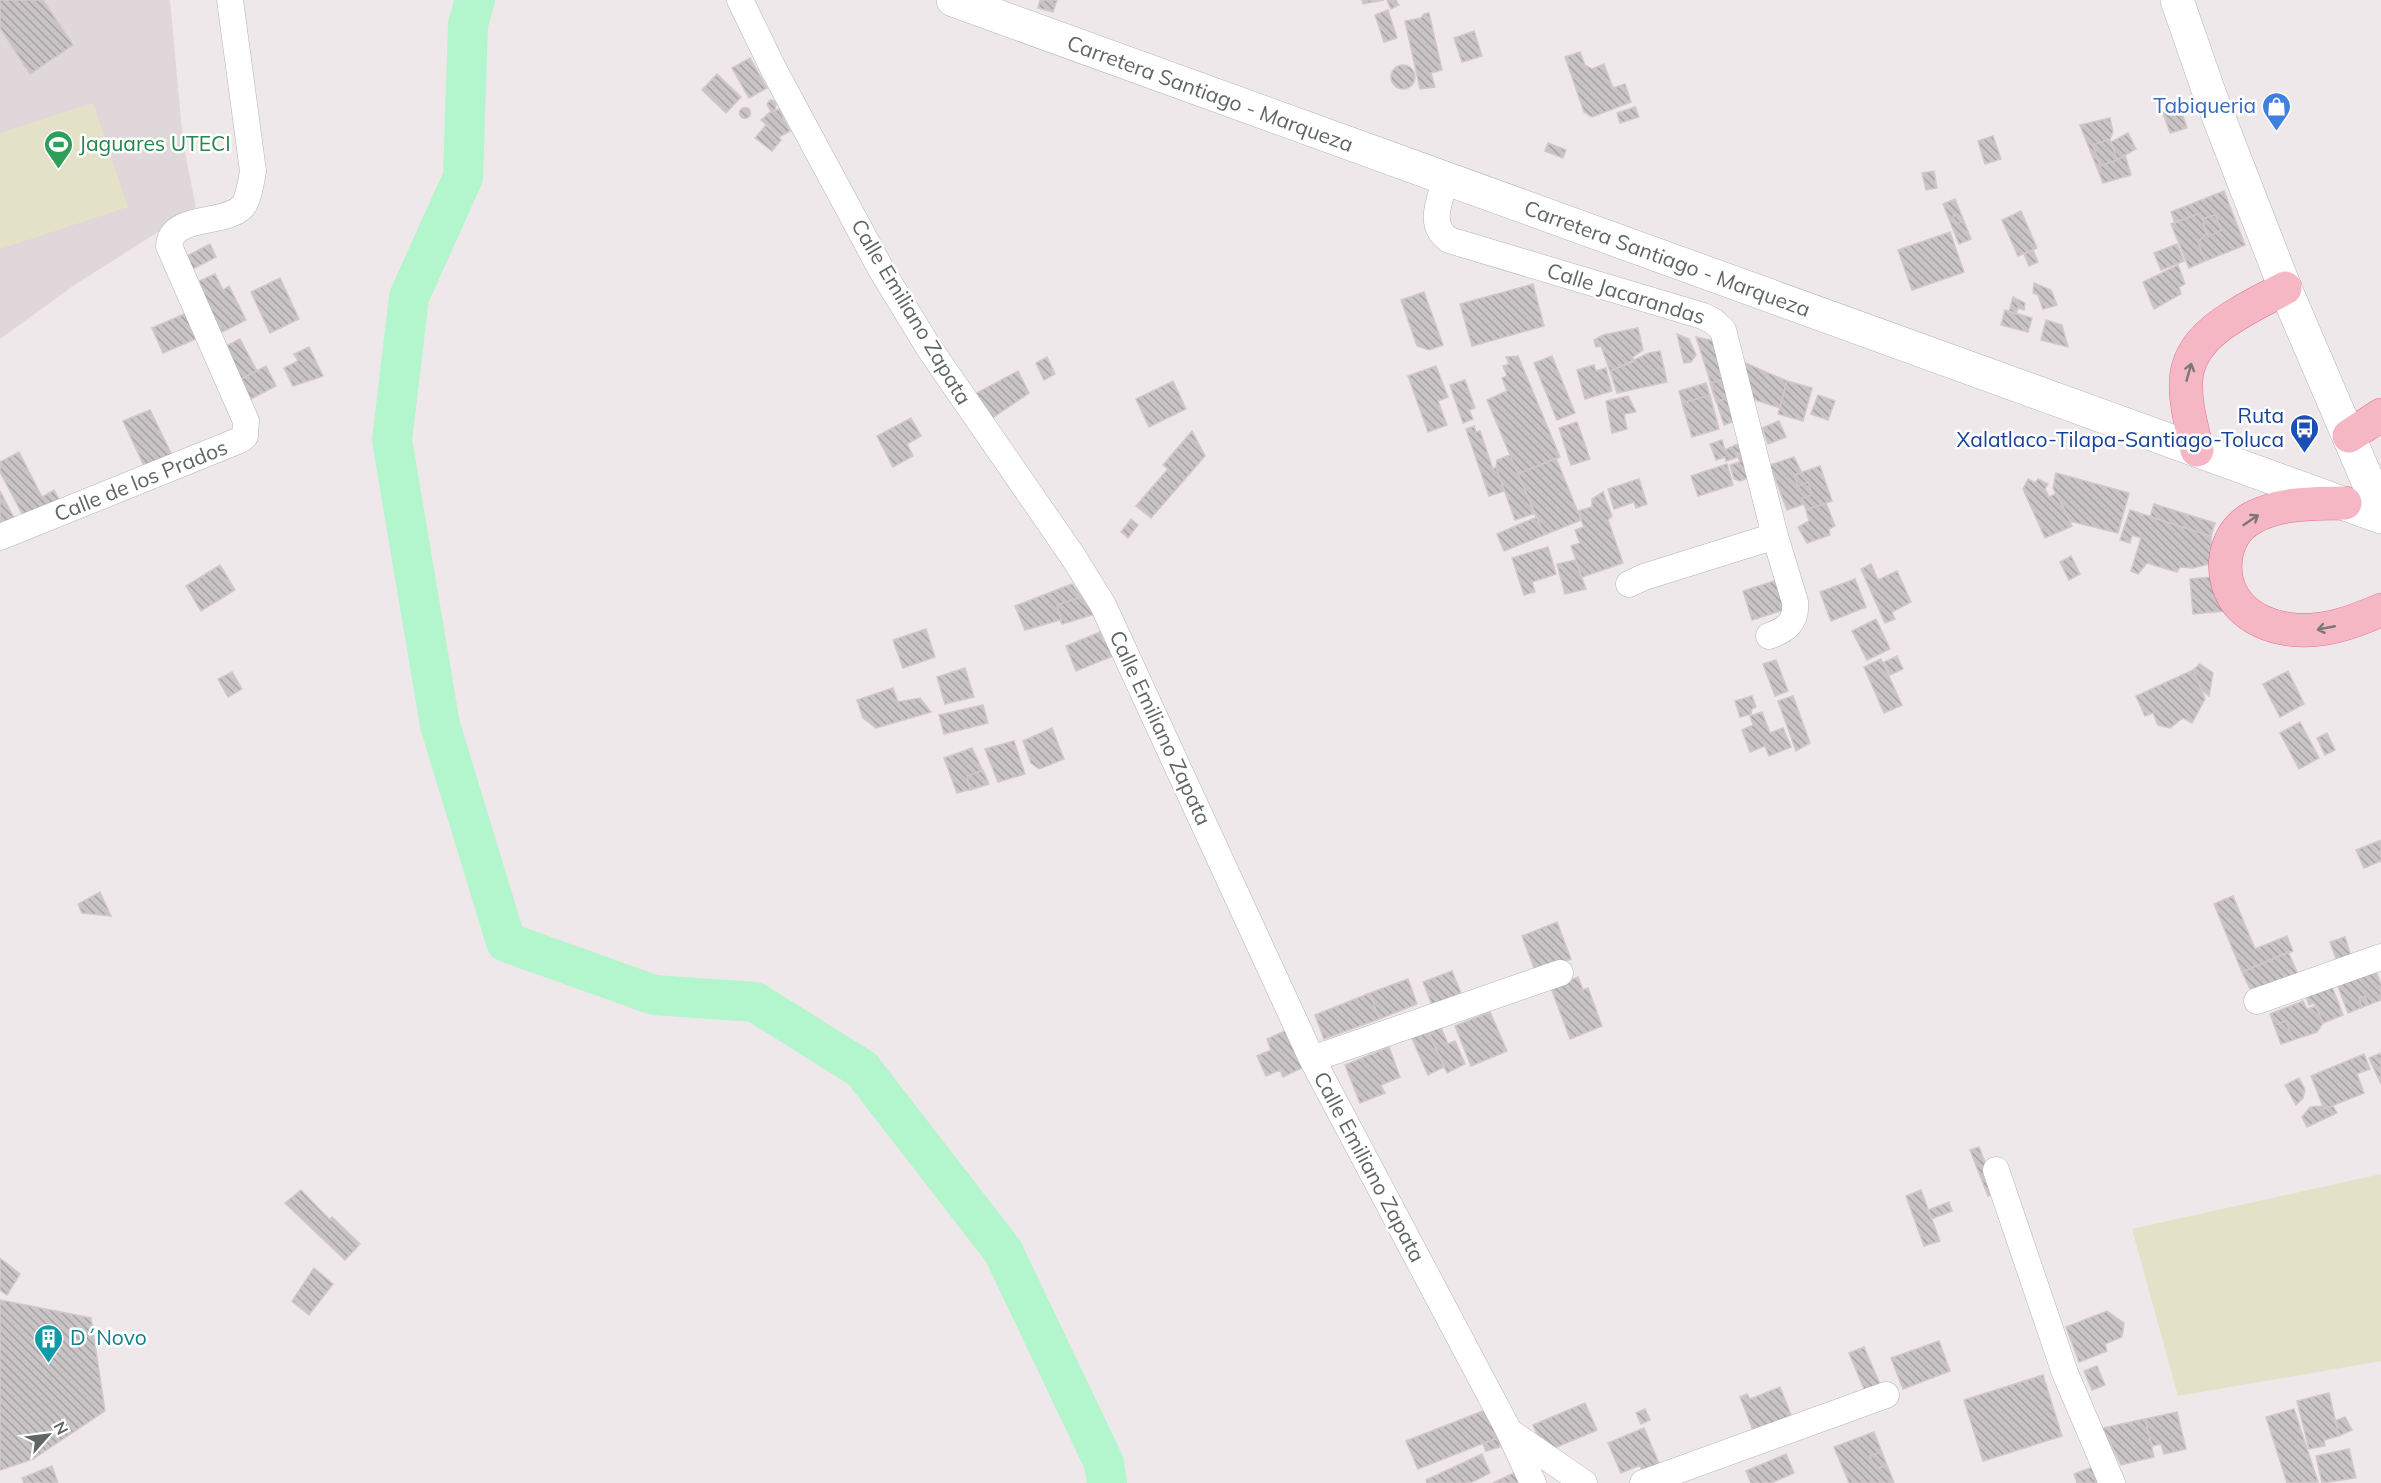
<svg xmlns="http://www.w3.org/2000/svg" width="2381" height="1483" font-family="Mulish,sans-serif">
<defs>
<pattern id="building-back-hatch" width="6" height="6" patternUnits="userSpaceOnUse" patternTransform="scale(1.5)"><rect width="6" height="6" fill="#c8c3c4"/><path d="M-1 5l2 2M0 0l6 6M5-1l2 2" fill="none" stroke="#a6a2a3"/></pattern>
</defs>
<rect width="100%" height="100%" fill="#efe8ea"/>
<path fill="#dfd7d9" d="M0,0H170L183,142L196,208L73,286L0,339Z"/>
<path fill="#e3e2c8" d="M93,103L128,207L0,249V133Z
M2381,1174V1361L2178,1396L2132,1229Z"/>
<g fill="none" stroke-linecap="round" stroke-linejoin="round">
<path stroke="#b3f5cd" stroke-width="40" d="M475,0L468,24L463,177L409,297L392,440L440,725L506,942L654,995L755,1002L862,1069L1003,1251L1104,1463L1107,1483"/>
</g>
<path fill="url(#building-back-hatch)" stroke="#d3c7cb" stroke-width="1.5" d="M0,0H43L73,45L30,74L0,28Z
M1040,0H1057L1053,12L1038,8Z
M1362,0H1384L1363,4Z
M1387,0H1396L1399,5L1391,9Z
M1388,10L1397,38L1384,42L1375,15Z
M1429,13L1442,70L1431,73L1435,87L1420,89L1405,21L1421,18L1424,14Z
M1474,31L1482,56L1462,62L1454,38Z
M1580,52L1585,65L1592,69L1604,64L1613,88L1625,84L1631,102L1592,117L1584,112L1565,57Z
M750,58L767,88L749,98L732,68Z
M1391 77a12 12 0 1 1 24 0a12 12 0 1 1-24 0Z
M717,74L741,97L726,113L702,90Z
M770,100H773L776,104L775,111L771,112L767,104Z
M1635,107L1639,117L1620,123L1617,113Z
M2180,107L2187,128L2170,133L2163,113Z
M739.5 113a5.5 5.5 0 1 1 11 0a5.5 5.5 0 1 1-11 0Z
M779,109L790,131L779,137L761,120L769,113Z
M2110,118L2113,132L2110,139L2117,160L2125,155L2131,175L2103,183L2080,125Z
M766,125L781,140L772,151L755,138Z
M2128,133L2136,149L2117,160L2111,142Z
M1993,136L2001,159L1985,164L1978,141Z
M2110,139L2117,160L2100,166L2093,145Z
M1548,143L1566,150L1563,158L1545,151Z
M1934,171L1937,188L1926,190L1922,173Z
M2224,191L2245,245L2205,261L2198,242L2207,233L2200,213L2175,223L2171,212Z
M1955,199L1971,239L1959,244L1943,204Z
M2021,211L2037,248L2018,256L2002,220Z
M2200,213L2207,233L2198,242L2205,261L2189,268L2171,224Z
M1958,214L1961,222L1956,224L1953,216Z
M2215,215L2222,230L2208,237L2202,219Z
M1950,232L1964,272L1912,290L1898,250Z
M210,244L216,257L191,270L185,257Z
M2177,244L2184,261L2161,270L2154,253Z
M2033,250L2038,262L2029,266L2024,254Z
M2178,265L2185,284L2179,287L2181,294L2154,309L2143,282Z
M215,274L223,290L229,286L246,320L222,332L197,282Z
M280,278L299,319L270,333L251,292Z
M2034,283L2051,290L2057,305L2043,309L2038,295L2033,293Z
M1533,284L1544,326L1472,346L1460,304Z
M1424,292L1443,345L1429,350L1417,346L1401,300Z
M2013,297L2025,303L2024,310L2018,308L2016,314L2009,312Z
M2005,310L2032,318L2028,332L2001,325Z
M189,312L200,337L163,353L152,328Z
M2046,320L2062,325L2068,347L2041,340Z
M1638,328L1643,350L1633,357V362L1610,371L1601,346L1596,347L1594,340L1603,335Z
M1677,334L1689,339L1696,355L1691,362L1684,363Z
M1696,337L1719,342L1738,420L1724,425Z
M240,339L257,371L241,379L226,346Z
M309,347L323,376L293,386L284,368L298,361L294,354Z
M1660,351L1667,382L1617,393L1610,371L1649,353Z
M1518,356L1560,457L1518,474L1487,400L1507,391L1502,378L1507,376L1503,366L1509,364L1506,357Z
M1552,356L1575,413L1557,420L1534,363Z
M1047,357L1055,374L1044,380L1036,363Z
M1743,362L1787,381L1780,408L1752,399Z
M1594,365L1596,371L1606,368L1612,391L1585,399L1577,370Z
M266,366L276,386L251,399L241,379Z
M1436,366L1448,397L1438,401L1447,425L1428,432L1408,376Z
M1018,371L1029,393L988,421L975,394Z
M1732,377L1738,395L1716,402L1710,383Z
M1465,380L1475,408L1469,410L1473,419L1463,423L1450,385Z
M1173,381L1186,409L1149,427L1136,399Z
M1787,381L1812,388L1803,421L1778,414Z
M1706,383L1719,429L1692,437L1679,391Z
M1710,395L1719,429L1692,437L1682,403Z
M1818,395L1835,401L1828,420L1811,414Z
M1628,396L1636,412L1624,414L1627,429L1612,433L1606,401Z
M150,410L174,459L146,470L123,421Z
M911,418L921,436L907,444L913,456L893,467L877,436Z
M1779,421L1786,437L1768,444L1762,428Z
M1577,422L1590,459L1571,465L1559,428Z
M1474,426L1476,432L1480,431L1493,469L1496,467L1504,491L1489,496L1466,429Z
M1192,431L1205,456L1151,518L1136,506L1168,469L1163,465Z
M1722,440L1725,450L1744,441L1747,451L1737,454L1738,457L1726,461L1725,457L1716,460L1710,444Z
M1749,450L1757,475L1740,481L1734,479L1730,465L1740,462L1737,454Z
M19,452L42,497L54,490L61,503L26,521L0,472V462Z
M1510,455L1535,513L1515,520L1496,467L1497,460Z
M1794,457L1802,473L1794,475L1798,486L1808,482L1812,495L1802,498L1804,504L1787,510L1770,465Z
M1556,458L1581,520L1544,535L1518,474Z
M1727,464L1733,485L1698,496L1691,476Z
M1820,466L1832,501L1806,510L1802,498L1812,495L1808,482L1798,486L1794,475Z
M2056,473L2129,493L2118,533L2070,521L2053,488Z
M1639,479L1647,504L1636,508L1634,502L1614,509L1608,489Z
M2028,479L2035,483L2038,479L2048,484L2045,489L2049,497L2057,493L2072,526L2045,538L2023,489Z
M0,491L16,522L0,530Z
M1603,492L1612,516L1608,520L1623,563L1582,577L1571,546L1580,543L1575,530L1584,527L1578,511L1592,507V499Z
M1826,503L1835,526L1829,529L1830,535L1807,543L1798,527L1809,521L1806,510Z
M2154,504L2215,523L2211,536L2150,517Z
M2130,510L2211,536L2212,563L2193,568L2180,567L2177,572L2147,563L2138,574L2131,571L2141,538L2132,535L2130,543L2120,540Z
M1537,517L1544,535L1504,551L1497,534Z
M1131,519L1138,525L1128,538L1121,532Z
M1548,547L1556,574L1532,582L1535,592L1524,595L1512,558Z
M2071,556L2080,574L2069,580L2060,562Z
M1575,560L1586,589L1565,594L1557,564Z
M1871,564L1878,580L1897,571L1911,602L1892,612L1895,619L1885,623L1861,569Z
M220,565L235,590L201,611L186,586Z
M2213,577L2225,611L2193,614L2190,579Z
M1780,579L1790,608L1752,620L1743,591Z
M1855,579L1866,607L1831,621L1820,592Z
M1072,584L1095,614L1062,624L1060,620L1025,630L1015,606Z
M1081,597L1095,614L1062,624L1057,605Z
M1876,619L1890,649L1867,660L1852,631Z
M926,629L935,657L903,668L893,640Z
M1100,632L1104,642L1109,640L1115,655L1076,671L1066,646Z
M1897,656L1903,669L1890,675L1884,662Z
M1881,659L1902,705L1884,713L1864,667Z
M1776,660L1788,691L1775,696L1763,664Z
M2200,664L2213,673L2209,696L2202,690L2193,670Z
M965,668L974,697L945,704L937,677Z
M2193,670L2205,699L2192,723L2183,718L2170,728L2158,725L2153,713L2145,716L2136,696Z
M2288,671L2304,704L2280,717L2263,684Z
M232,672L242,689L228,697L218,679Z
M893,688L898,702L920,698L931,712L876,728L863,718L857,700Z
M1752,696L1756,707L1752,709L1751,714L1740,717L1735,701Z
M1793,696L1810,743L1796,751L1778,701Z
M983,705L988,723L944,734L939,715Z
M1762,712L1770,733L1783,728L1791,747L1769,756L1765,746L1750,752L1742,730L1753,725L1750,716Z
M2300,722L2319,758L2299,769L2280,733Z
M1052,728L1064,759L1039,769L1031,763L1023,741Z
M2327,733L2335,750L2325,755L2317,738Z
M1014,741L1025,774L998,782L985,749Z
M972,748L989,784L957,793L944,758Z
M983,770L989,784L970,790L967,776Z
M2381,840V861L2364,868L2356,850Z
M100,892L111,916L82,913L78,904Z
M2233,896L2255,949L2287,936L2293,951L2242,972L2214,904Z
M1557,922L1571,959L1536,973L1522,936Z
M2345,937L2352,959L2338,965L2330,942Z
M2288,952L2298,974L2253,995L2242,972Z
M2375,969L2381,984V1000L2348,1013L2337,984Z
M1452,971L1461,993L1432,1005L1423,982Z
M1578,977L1583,990L1588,988L1602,1026L1570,1039L1551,988Z
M1408,979L1417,1004L1379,1019L1370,993Z
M2331,984L2343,1015L2323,1023L2314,1003L2309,1005L2305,995Z
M1370,993L1379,1019L1324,1039L1315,1015Z
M2365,996L2368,1005L2362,1007L2359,998Z
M2303,1001L2307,1009L2316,1006L2323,1023L2317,1032L2281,1044L2270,1014Z
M1490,1012L1507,1051L1471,1066L1455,1026Z
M2286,1021L2293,1040L2281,1044L2274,1025Z
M1440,1025L1448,1044L1455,1041L1465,1064L1447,1073L1428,1030Z
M1426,1027L1444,1067L1428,1075L1410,1034Z
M1287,1030L1304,1067L1283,1077L1280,1070L1266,1076L1257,1056L1271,1050L1267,1039Z
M1389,1047L1400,1077L1381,1085L1385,1093L1360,1103L1345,1065Z
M2381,1053V1084L2369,1058Z
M2364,1054L2370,1069L2357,1074L2364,1093L2324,1109L2311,1076Z
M2299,1078L2305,1090L2303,1098L2296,1105L2285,1085Z
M2323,1106L2324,1109L2333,1106L2337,1113L2307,1127L2302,1117L2310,1107Z
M1979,1147L1997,1193L1988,1196L1970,1150Z
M301,1190L330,1220L332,1217L360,1244L345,1260L285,1203Z
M1921,1190L1940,1241L1924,1246L1906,1196Z
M1949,1202L1952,1211L1931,1219L1928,1210Z
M0,1258L20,1274L7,1295L0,1290Z
M314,1268L333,1284L309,1315L292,1301Z
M0,1300L91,1318L105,1411L33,1459L0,1470Z
M2107,1311L2124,1323L2122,1337L2105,1344L2107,1351L2079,1362L2066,1327Z
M1939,1341L1950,1371L1903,1389L1891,1358Z
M1864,1347L1882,1389L1867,1396L1849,1353Z
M2097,1366L2105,1385L2092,1390L2084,1371Z
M2043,1375L2062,1436L1983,1461L1964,1400Z
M1780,1387L1793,1420L1755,1435L1740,1397L1747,1394L1750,1399Z
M2329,1393L2339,1436L2324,1440L2325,1446L2309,1449L2297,1401Z
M1585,1403L1597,1430L1545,1452L1533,1425Z
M1488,1409L1499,1437L1418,1469L1406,1441Z
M1645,1409L1650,1420L1641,1424L1636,1413Z
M2294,1409L2318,1482L2287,1483L2266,1417Z
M2177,1412L2186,1449L2164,1454L2161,1444L2152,1446L2145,1419Z
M2345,1417L2352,1430L2339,1436L2335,1421Z
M2145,1419L2154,1457L2121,1465L2103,1428Z
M1644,1428L1661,1468L1644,1475L1640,1465L1621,1473L1608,1443Z
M1874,1432L1894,1483H1849L1834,1447Z
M1499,1437L1500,1447L1486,1451L1483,1444Z
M2349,1449L2356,1478L2322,1483L2316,1456Z
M1881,1452L1887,1465L1876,1469L1870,1456Z
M1482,1454L1490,1473L1470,1483H1427L1426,1480Z
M1786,1454L1794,1473L1771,1483H1751L1746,1471Z
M52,1466L58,1483H24L22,1478Z
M2093,1467L2099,1483H2077L2074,1474Z
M1520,1470L1526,1483H1493Z"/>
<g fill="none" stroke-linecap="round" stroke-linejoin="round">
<defs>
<path id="minor" d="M740,0L774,70L882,271L929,348L1074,558L1103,605L1312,1059L1509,1431L1533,1483
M1446,179C1440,200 1427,225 1449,240L1703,316L1713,321L1723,330L1775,536L1795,602C1797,622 1786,630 1769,636
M0,537L240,440L245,436L246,421L169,246C171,212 232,227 245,203C250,193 251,181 253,171L230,0
M1629,584L1644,577L1775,536
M2257,1001L2381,957
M1312,1059L1560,973
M1996,1170L2065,1373L2112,1483
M1510,1432L1584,1483
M1643,1483L1886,1395"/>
<path id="secondary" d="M953,0L2381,517
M2177,0L2210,95L2285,288L2381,512"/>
<path id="primary" d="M2349,436L2381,415
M2197,450C2192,427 2185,405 2186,382C2187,332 2248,309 2285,288
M2345,503C2313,504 2281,502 2252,518C2221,535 2217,580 2240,606C2252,619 2271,627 2288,629C2321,634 2351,623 2381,610"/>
</defs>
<use href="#minor" stroke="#b0b6b4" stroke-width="27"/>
<use href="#secondary" stroke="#b0b6b4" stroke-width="34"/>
<use href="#primary" stroke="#e07095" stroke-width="34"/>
<use href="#minor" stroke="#fff" stroke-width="26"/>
<use href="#secondary" stroke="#fff" stroke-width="33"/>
<use href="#primary" stroke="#f5b7c4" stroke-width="33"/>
</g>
<defs><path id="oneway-shaft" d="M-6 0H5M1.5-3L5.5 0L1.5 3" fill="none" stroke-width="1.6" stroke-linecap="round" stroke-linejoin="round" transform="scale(1.5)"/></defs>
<g stroke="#7d7676">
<use href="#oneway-shaft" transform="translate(2189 372) rotate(-74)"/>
<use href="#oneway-shaft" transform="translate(2251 520) rotate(-34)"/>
<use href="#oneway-shaft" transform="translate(2326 628) rotate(169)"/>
</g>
<defs>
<symbol id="shop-pin" viewBox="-11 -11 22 30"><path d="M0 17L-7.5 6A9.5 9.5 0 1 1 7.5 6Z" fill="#3f7fe0" stroke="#fff"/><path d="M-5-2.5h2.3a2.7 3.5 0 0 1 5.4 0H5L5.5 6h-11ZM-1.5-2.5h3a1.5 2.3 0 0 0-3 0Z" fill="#fff"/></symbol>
<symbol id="stadium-pin" viewBox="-11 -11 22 30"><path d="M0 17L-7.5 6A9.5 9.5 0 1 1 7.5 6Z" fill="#2e9e5b" stroke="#fff"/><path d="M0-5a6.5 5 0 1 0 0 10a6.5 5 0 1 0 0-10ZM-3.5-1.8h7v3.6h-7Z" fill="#fff"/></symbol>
<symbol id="bus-pin" viewBox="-11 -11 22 30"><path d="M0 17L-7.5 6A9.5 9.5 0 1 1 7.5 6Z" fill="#1a4fb4" stroke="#fff"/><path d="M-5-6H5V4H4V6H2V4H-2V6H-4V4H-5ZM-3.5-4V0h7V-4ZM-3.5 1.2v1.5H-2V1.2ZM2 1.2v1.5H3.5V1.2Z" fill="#fff"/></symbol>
<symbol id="building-pin" viewBox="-11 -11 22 30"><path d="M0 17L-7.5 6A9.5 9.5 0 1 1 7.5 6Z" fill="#0f9aa8" stroke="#fff"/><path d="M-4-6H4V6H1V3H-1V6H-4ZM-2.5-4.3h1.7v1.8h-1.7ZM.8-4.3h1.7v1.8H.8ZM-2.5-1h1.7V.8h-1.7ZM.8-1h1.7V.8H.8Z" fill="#fff"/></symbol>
</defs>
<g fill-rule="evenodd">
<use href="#shop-pin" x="2260" y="90" width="33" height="45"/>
<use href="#stadium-pin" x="42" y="128" width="33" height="45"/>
<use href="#bus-pin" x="2288" y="412" width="33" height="45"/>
<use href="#building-pin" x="32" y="1322" width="33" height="45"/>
</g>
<g text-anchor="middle" stroke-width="5" stroke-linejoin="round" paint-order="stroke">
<g font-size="21" fill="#5f6663" stroke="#fff">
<text transform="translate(1210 94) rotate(20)" y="7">Carretera Santiago - Marqueza</text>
<text transform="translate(1667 259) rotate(20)" y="7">Carretera Santiago - Marqueza</text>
<text transform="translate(1626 294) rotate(17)" y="7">Calle Jacarandas</text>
<text transform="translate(911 312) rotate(59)" y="7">Calle Emiliano Zapata</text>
<text transform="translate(141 481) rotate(-22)" y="7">Calle de los Prados</text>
<text transform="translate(1160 728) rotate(65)" y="7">Calle Emiliano Zapata</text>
<text transform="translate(1369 1167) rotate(62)" y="7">Calle Emiliano Zapata</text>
</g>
<g font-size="21" fill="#366cbe" stroke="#fff" text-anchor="end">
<text x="2256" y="113">Tabiqueria</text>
</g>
<g font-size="21" fill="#27864d" stroke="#fff" text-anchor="start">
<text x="79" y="151">Jaguares UTECI</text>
</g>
<g font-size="21" fill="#164399" stroke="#fff" text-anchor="end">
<text x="2284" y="423">Ruta<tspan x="2284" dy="24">Xalatlaco-Tilapa-Santiago-Toluca</tspan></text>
</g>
<g font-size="21" fill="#0d838f" stroke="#fff" text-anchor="start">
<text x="70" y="1345">D´Novo</text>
</g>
</g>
<g transform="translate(48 1435) rotate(62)" stroke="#ffffff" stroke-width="4.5" paint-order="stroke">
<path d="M0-4.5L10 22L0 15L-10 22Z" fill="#5f6663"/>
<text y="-9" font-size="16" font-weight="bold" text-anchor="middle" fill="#5f6663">N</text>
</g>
</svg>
